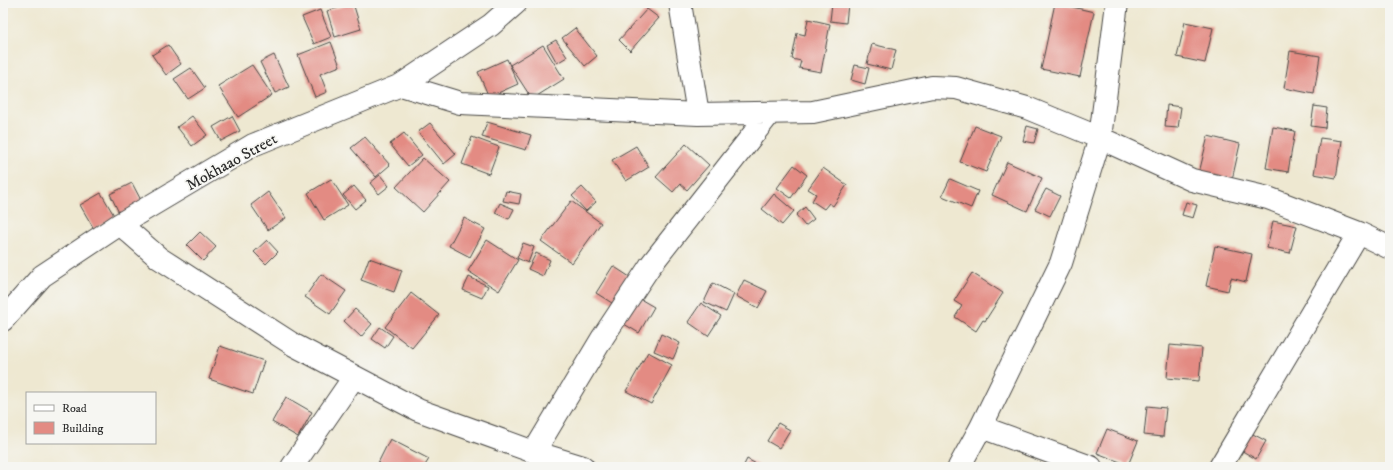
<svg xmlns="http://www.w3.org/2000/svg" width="1393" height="470" font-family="'IM FELL DW Pica',serif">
<rect width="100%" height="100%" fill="#f6f6f2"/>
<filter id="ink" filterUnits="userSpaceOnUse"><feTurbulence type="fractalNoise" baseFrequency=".025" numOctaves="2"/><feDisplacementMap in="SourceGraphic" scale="8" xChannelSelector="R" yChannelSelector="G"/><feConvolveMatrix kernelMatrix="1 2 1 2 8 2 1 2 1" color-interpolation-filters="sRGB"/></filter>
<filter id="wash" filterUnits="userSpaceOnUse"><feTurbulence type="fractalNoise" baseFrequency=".012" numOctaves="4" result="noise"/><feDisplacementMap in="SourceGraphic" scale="16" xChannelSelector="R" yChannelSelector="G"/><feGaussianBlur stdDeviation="0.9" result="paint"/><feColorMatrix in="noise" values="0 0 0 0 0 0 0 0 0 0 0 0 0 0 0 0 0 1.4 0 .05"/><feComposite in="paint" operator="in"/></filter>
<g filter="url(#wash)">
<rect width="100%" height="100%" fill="#eee8d1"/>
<g id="blocks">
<path fill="#e38b83" d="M353,3L361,29L335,37L327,11Z
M832,3L848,4L846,23L830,21Z
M1055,3L1094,12L1080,77L1041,69Z
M647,9L659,18L630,51L619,40Z
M320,10L331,37L314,44L302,17Z
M808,19L830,24L821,72L799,68L801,61L792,59L797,33L805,35Z
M1185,22L1213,28L1205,63L1177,57Z
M575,28L597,56L585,66L562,38Z
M556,40L567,57L557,63L547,45Z
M331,42L340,66L320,74L327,92L315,97L298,55Z
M872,44L896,50L891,70L867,64Z
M168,45L181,64L166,75L152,55Z
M543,45L564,79L532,99L510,65Z
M1290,51L1320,56L1314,94L1284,88Z
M274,55L289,87L275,93L260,62Z
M507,59L518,84L489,97L478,72Z
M252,65L272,95L238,117L218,86Z
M855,65L869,68L865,84L851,80Z
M191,68L205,88L188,99L174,79Z
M1167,105L1181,107L1178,128L1165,127Z
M1314,106L1327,108L1325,128L1311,126Z
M192,116L207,135L192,146L177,127Z
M232,116L240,131L221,141L213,127Z
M487,122L531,135L526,150L482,137Z
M430,123L456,154L444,164L418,132Z
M975,126L1001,136L986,172L960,162Z
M1027,126L1038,129L1034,143L1023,141Z
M1273,127L1295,131L1288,172L1266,168Z
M404,133L422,155L408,166L390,144Z
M1208,136L1240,144L1232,180L1199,173Z
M365,137L390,165L376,177L351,148Z
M472,137L499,147L489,174L462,164Z
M1320,138L1342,141L1336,178L1314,174Z
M686,144L709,165L687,190L680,184L673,192L656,177Z
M636,146L649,167L626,181L612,160Z
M423,158L450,182L423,212L396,187Z
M1007,162L1042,178L1027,211L992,195Z
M794,165L807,175L791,198L777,188Z
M823,168L847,185L833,206L829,203L824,209L812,201L816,194L808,189Z
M380,175L389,186L379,194L370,183Z
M331,179L348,205L324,220L308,193Z
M950,179L978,191L971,208L942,196Z
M132,183L143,204L120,215L110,194Z
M354,186L366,200L355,209L343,195Z
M582,187L596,202L586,211L572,196Z
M1046,189L1060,196L1050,216L1035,209Z
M506,191L521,194L519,204L503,201Z
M268,192L286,218L268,230L251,205Z
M101,193L115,217L94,229L80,205Z
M774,194L794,211L782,225L762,209Z
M571,201L601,223L572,263L541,241Z
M1186,202L1197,205L1193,218L1182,215Z
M500,203L514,209L509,219L495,213Z
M805,207L814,219L805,226L796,215Z
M464,218L485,229L470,257L449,246Z
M1273,221L1297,226L1290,253L1267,248Z
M200,232L216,247L203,261L187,245Z
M267,240L278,252L266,264L254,252Z
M487,240L518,260L499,291L468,271Z
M523,243L534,247L528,263L517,258Z
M1215,246L1252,254L1246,282L1231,278L1228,291L1206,286Z
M536,253L550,260L543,276L528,269Z
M369,258L402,270L394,292L361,280Z
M613,266L636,281L620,308L596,293Z
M972,273L1003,293L985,321L983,320L976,331L955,317L962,306L954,301Z
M321,274L346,291L330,314L305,297Z
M469,277L488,286L482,298L463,290Z
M744,280L767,291L758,308L736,296Z
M713,283L734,294L726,312L704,302Z
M411,293L439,315L412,348L385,327Z
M635,296L654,307L639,333L619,321Z
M701,303L721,316L708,336L688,322Z
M355,309L372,324L361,337L344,321Z
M380,327L393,336L385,348L372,339Z
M661,334L680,343L673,359L654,351Z
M1170,345L1202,348L1199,381L1167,378Z
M220,346L264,361L253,394L209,379Z
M648,352L672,365L651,404L626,391Z
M286,397L312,412L298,437L272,422Z
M1147,406L1166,408L1163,437L1144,435Z
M778,423L790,430L779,448L767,441Z
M1107,429L1138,441L1128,465L1097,453Z
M1249,432L1266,441L1256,459L1239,449Z
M390,439L429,459L424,467H376Z
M747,459L762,467H743Z"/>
</g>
</g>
<g filter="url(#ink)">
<use href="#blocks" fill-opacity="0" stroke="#484744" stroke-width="1"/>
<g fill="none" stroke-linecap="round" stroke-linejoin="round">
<defs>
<path id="minor" d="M680,3L698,114
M401,85L460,103L698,114L813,112L932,87L956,88L1027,108L1100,138L1192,180L1268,198L1359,233L1390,248
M120,224L159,258L294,345L418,410L534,452L583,467
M3,320L42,276L120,224L253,145L401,85L491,25L516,3
M981,427L1091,467
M534,452L603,337L650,266L770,113
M292,467L354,377
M959,467L981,427L1061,263L1100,138L1117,3
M1220,467L1359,233"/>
</defs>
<use href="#minor" stroke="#484744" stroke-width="24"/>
<use href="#minor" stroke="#fff" stroke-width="22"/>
</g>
</g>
<g text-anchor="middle" stroke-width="3.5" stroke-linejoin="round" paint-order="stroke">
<g font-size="16" fill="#2b2b2b" stroke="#f6f6f2">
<text transform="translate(231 161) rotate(-29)" y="6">Mokhaao Street</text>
</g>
</g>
<rect width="1393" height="470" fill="none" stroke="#f6f6f2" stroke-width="16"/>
<rect x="26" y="392" width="130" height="52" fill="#f6f6f2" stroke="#a5a5a2"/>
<rect x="34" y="405" width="20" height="6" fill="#ffffff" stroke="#a5a5a2"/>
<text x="62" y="412" font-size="12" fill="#2b2b2b">Road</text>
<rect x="34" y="422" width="20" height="12" fill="#e38b83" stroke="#a5a5a2"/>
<text x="62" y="432" font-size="12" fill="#2b2b2b">Building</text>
</svg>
